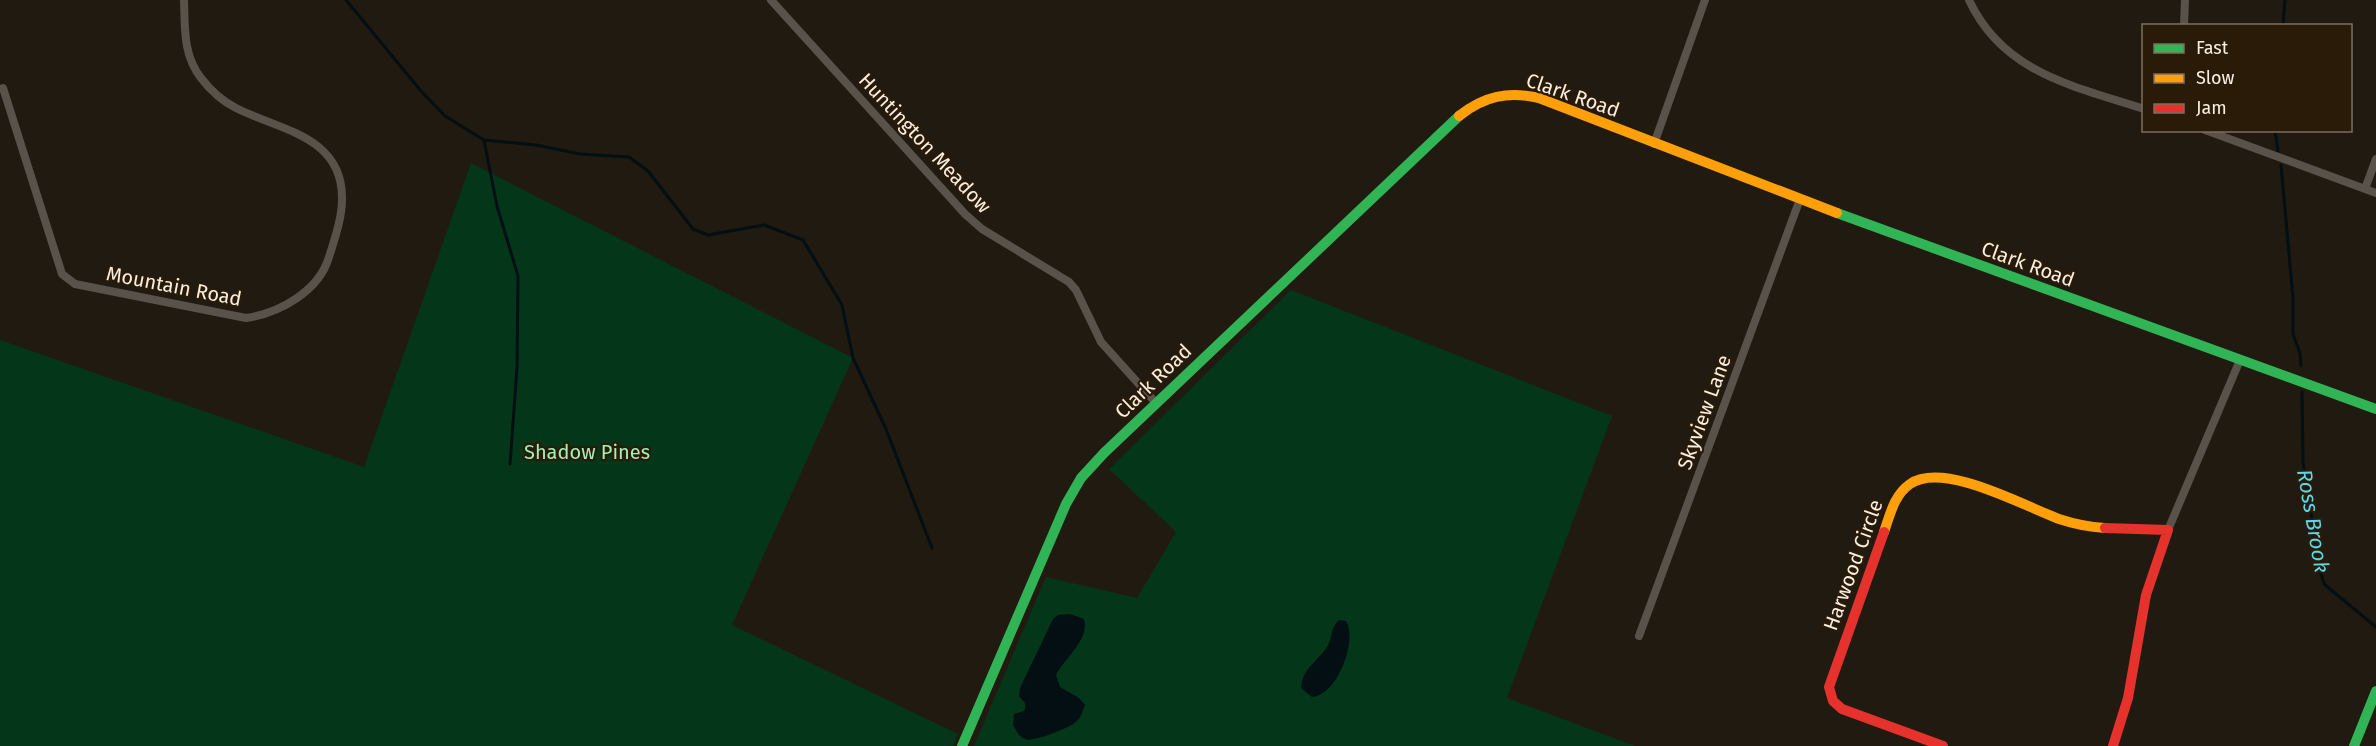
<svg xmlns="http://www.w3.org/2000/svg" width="2376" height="746" font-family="'Fira Sans',sans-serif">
<rect width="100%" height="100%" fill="#211a10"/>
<path fill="#04371a" d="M471,163L853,358L732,625L958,734L953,746H0V340L364,467Z
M1291,290L1612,416L1507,698L1635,746H974L1046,577L1137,598L1176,532L1109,469Z"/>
<path fill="#030f12" d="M1070,614L1084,619C1090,640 1065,657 1056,675L1060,687L1079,698L1085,705C1083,710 1081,717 1077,721C1072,727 1032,743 1025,739C1019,737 1016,730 1013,725L1014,714L1024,711C1028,703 1023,702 1019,696L1020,688L1053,619L1058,615Z
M1339,620L1346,621C1358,640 1337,696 1312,697L1301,688C1302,668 1319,661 1328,645C1333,636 1330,628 1339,620Z"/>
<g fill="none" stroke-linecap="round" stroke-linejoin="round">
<path stroke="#030f12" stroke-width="3" d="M346,0L421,91L445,116L484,140L536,145L580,154L629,157L648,171L693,229L708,235L764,225L803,240L842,305L853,358L886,429L932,548
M2283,26L2285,0
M2275,130L2278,151
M484,140L497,206L518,276L517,368L510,464
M2281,165L2293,298V334L2300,353L2301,366
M2302,392L2303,462L2310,504L2316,556L2324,584L2376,627"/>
<path stroke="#58524a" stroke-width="8" d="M771,0L965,214L982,229L1069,282L1076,290L1101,342L1156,403
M1969,0C2003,73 2074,86 2144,109
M2184,26L2185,0
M3,88L62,274L75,284L246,318C280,313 319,291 329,257C335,238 342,218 342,199C343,136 279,130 236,108C222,101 211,91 201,78C183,55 185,28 184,0
M2205,130L2376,193
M1654,144L1705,0
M2365,189L2376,159
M2168,530L2240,360
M1639,636L1800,199"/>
<path stroke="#30b455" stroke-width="10" d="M1837,213L2376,409
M962,746L1066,504L1081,478L1104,453L1459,116
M2354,746L2376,691"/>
<path stroke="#ff9f0a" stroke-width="10" d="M1459,116C1484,96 1508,91 1539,98L1837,213
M1884,532C1890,515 1894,495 1910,484C1944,461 2024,506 2059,519C2074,524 2089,527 2105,528"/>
<path stroke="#e5322d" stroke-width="10" d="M2105,528L2168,530L2146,595L2128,698L2113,746
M1884,532L1829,687L1833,701L1842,709L1943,746"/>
</g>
<g text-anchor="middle" stroke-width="4.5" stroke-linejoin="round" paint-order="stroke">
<g font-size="20" fill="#f8eee2" stroke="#291b08">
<text transform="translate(1573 95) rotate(19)" y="7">Clark Road</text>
<text transform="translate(925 143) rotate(47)" y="7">Huntington Meadow</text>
<text transform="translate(2028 264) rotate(20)" y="7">Clark Road</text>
<text transform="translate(174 286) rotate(11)" y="7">Mountain Road</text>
<text transform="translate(1153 381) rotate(-44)" y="7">Clark Road</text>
<text transform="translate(1704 412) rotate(-70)" y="7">Skyview Lane</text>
<text transform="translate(1853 565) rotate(-70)" y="7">Harwood Circle</text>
</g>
<g font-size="20" fill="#9ef1b7" stroke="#291b08">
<text x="587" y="459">Shadow Pines</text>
</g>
<g font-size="21" font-style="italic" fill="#5ad9ec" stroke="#291b08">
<text transform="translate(2313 521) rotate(80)" y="7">Ross Brook</text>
</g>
</g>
<rect x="2142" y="24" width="210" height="108" fill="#291b08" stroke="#7c6f5f" stroke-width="1.5"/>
<rect x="2154" y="44" width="30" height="9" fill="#30b455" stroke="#7c6f5f" stroke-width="1.5"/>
<text x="2196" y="54" font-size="18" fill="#f8eee2">Fast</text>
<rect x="2154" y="74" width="30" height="9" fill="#ff9f0a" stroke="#7c6f5f" stroke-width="1.5"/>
<text x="2196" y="84" font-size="18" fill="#f8eee2">Slow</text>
<rect x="2154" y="104" width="30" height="9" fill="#e5322d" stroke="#7c6f5f" stroke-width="1.5"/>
<text x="2196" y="114" font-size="18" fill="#f8eee2">Jam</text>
</svg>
